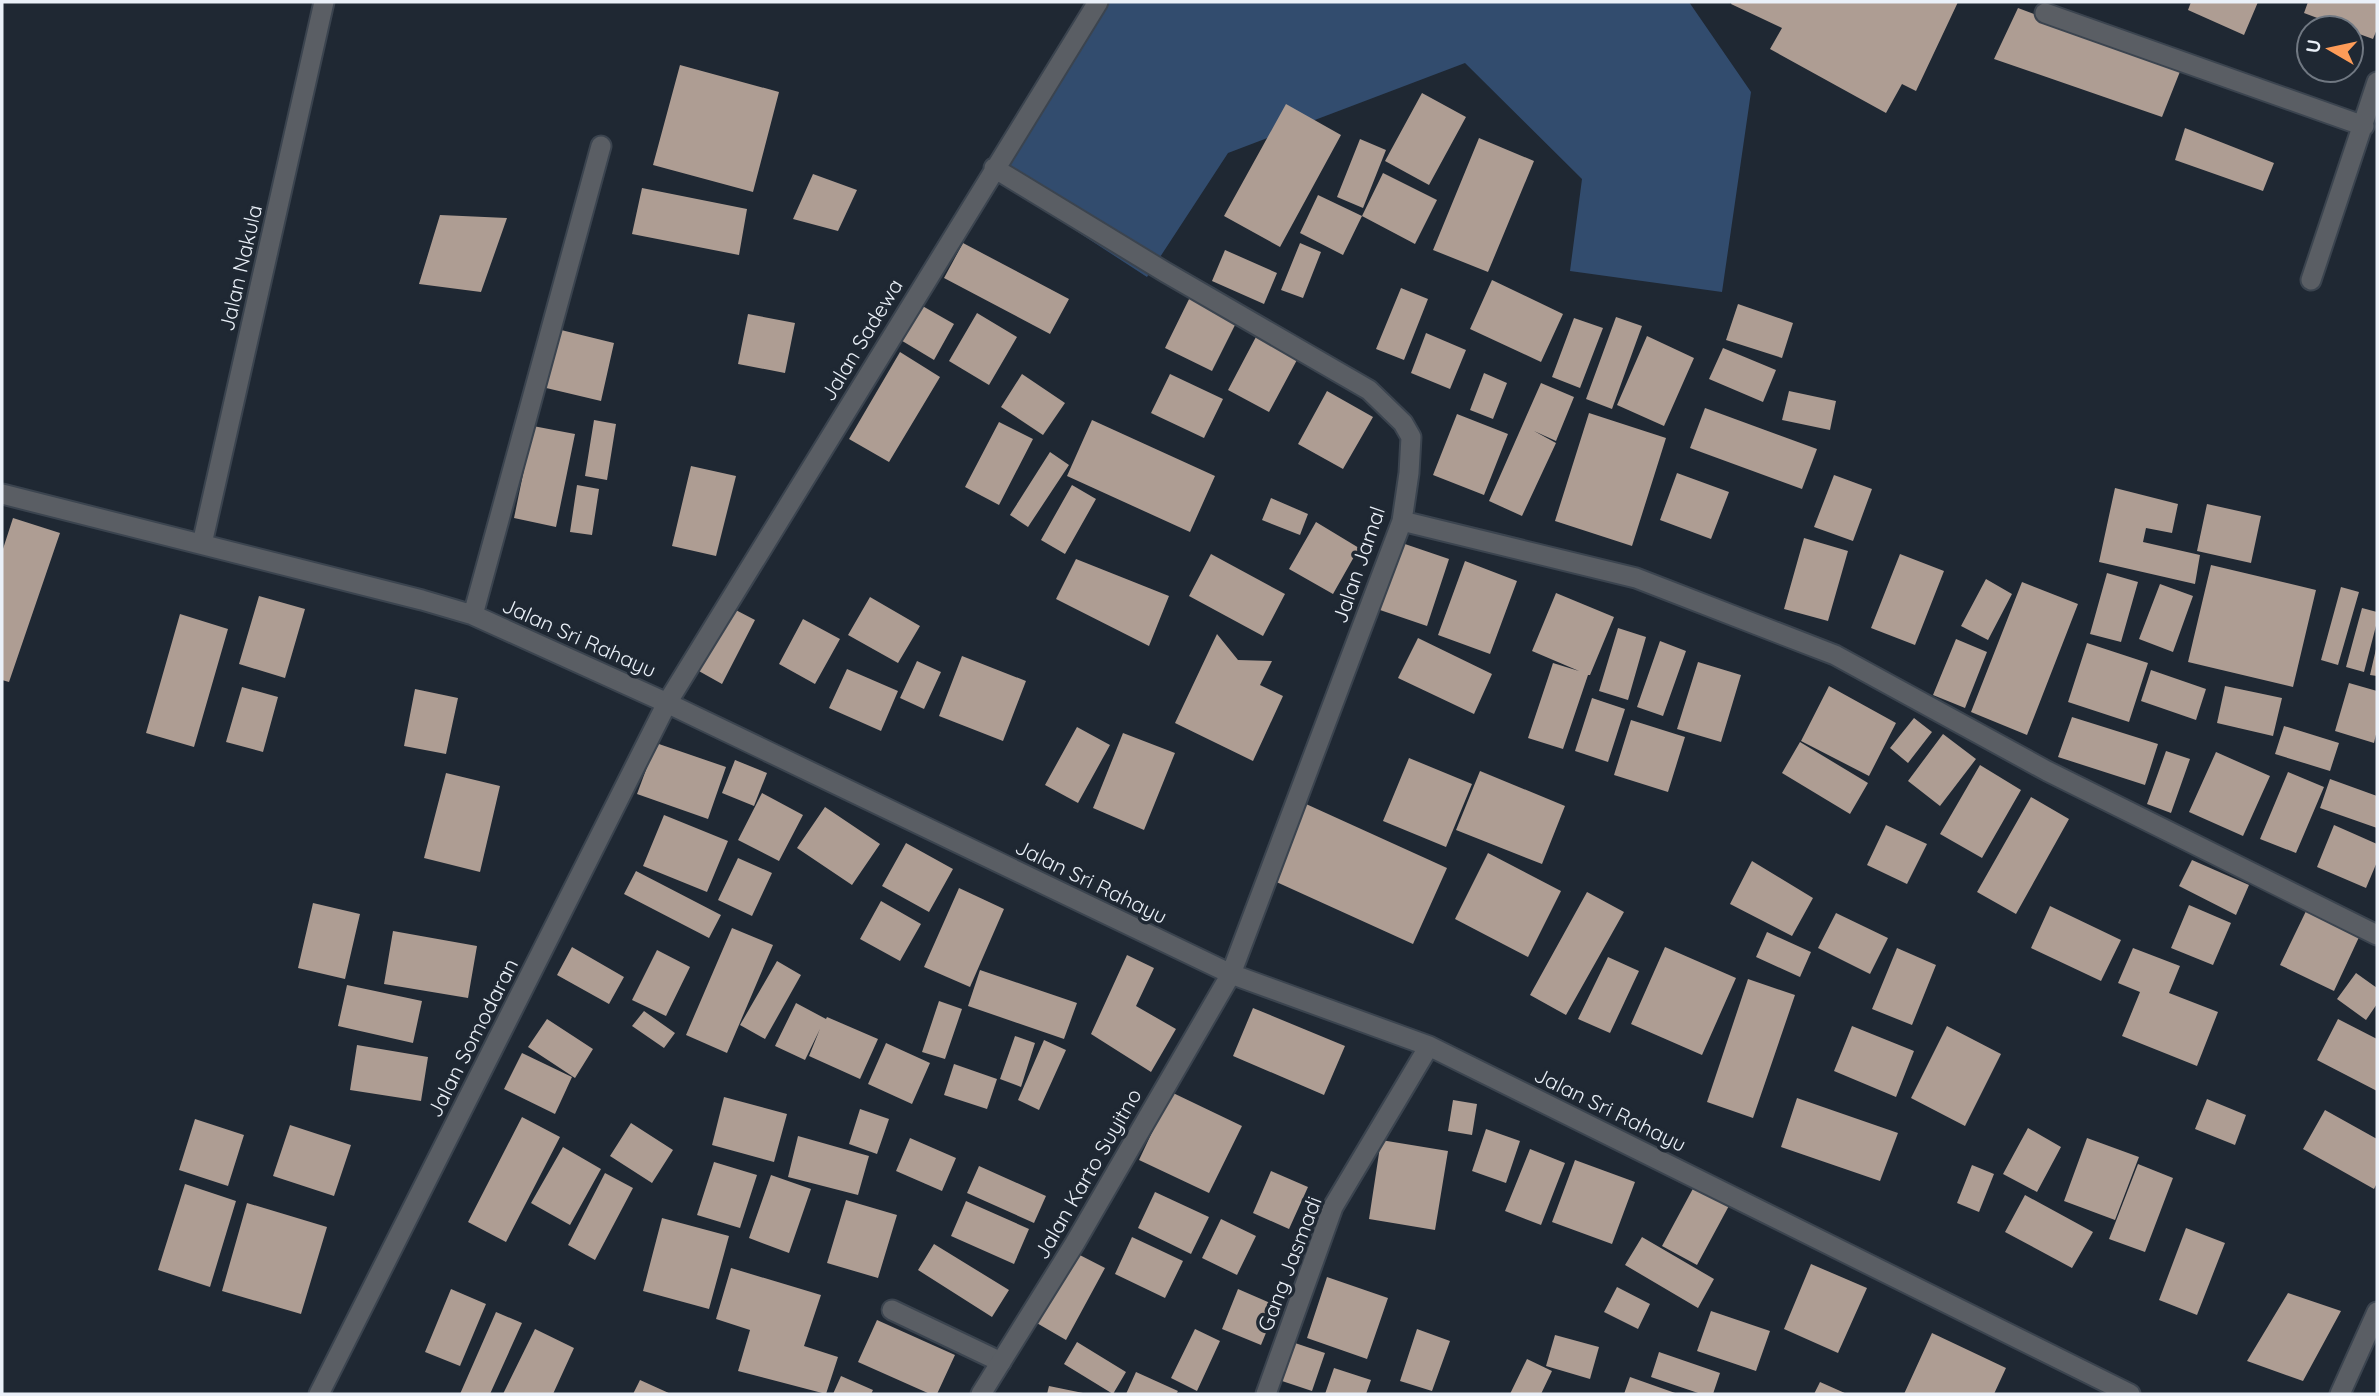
<svg xmlns="http://www.w3.org/2000/svg" width="2379" height="1396" font-family="Quicksand,sans-serif">
<rect width="100%" height="100%" fill="#1f2833"/>
<path fill="#324c6e" d="M1093,2H1689L1751,92L1722,292L1570,271L1582,179L1465,63L1228,153L1147,277L984,171Z"/>
<path fill="#ae9d93" d="M1732,2H1958L1916,91L1902,84L1886,113L1770,49L1782,28L1731,4Z
M2191,2H2258L2244,35L2188,10Z
M2308,2H2377V29L2373,39L2351,31V28H2344L2304,13Z
M2018,8L2181,69L2162,117L1994,59Z
M680,65L779,92L753,192L653,165Z
M1422,93L1466,117L1429,185L1385,161Z
M1286,104L1341,135L1280,247L1224,216Z
M2185,128L2274,163L2263,191L2175,160Z
M1479,138L1534,161L1488,272L1433,250Z
M1360,139L1386,150L1363,208L1337,197Z
M1383,173L1437,200L1415,244L1362,216Z
M813,174L857,190L838,231L793,219Z
M642,188L747,209L739,255L632,234Z
M1318,195L1362,216L1343,255L1300,233Z
M440,215L507,218L481,292L419,284Z
M963,243L1069,299L1050,334L944,278Z
M1300,243L1321,252L1303,298L1281,290Z
M1225,250L1277,273L1264,304L1212,281Z
M1492,280L1563,314L1541,362L1470,329Z
M1401,288L1428,299L1404,360L1376,349Z
M1192,293L1239,317L1212,371L1165,348Z
M919,304L954,324L934,360L899,339Z
M1738,304L1793,323L1782,358L1726,340Z
M977,313L1017,337L989,385L949,361Z
M748,314L795,323L785,373L738,364Z
M1616,317L1642,326L1612,409L1586,399Z
M1574,318L1603,328L1580,388L1552,377Z
M557,329L614,343L601,401L542,387Z
M1426,333L1466,350L1450,389L1411,373Z
M1257,335L1298,358L1269,412L1228,390Z
M1647,336L1694,358L1664,426L1617,405Z
M1723,348L1776,370L1763,402L1709,379Z
M900,352L940,377L889,462L849,439Z
M1484,373L1507,383L1493,419L1470,410Z
M1022,374L1065,403L1043,435L1001,407Z
M1170,374L1223,399L1204,438L1151,413Z
M1541,383L1574,397L1556,441L1534,431L1556,443L1522,516L1489,501Z
M1327,391L1373,417L1343,469L1298,444Z
M1789,391L1836,401L1830,430L1782,420Z
M1705,408L1817,449L1802,489L1690,448Z
M1589,413L1666,438L1632,546L1555,521Z
M1457,414L1508,434L1484,495L1433,475Z
M594,420L616,424L607,480L585,476Z
M1092,420L1215,476L1190,532L1067,476Z
M999,422L1033,439L999,505L965,487Z
M533,426L575,434L556,527L514,518Z
M1050,452L1069,465L1028,527L1010,515Z
M691,466L736,476L716,556L672,546Z
M1677,473L1729,492L1711,539L1660,520Z
M1834,475L1872,489L1853,541L1814,527Z
M577,485L599,489L592,535L570,532Z
M1072,485L1096,499L1065,554L1041,540Z
M2115,488L2178,504L2172,533L2146,528L2143,542L2200,555L2195,584L2099,562Z
M1271,498L1308,514L1300,535L1262,520Z
M2207,504L2261,516L2251,563L2197,551Z
M13,518L60,533L9,682L2,680V552Z
M1316,522L1359,548L1333,594L1289,569Z
M1804,538L1848,551L1828,621L1784,609Z
M1402,543L1449,559L1427,626L1380,610Z
M1211,554L1285,594L1263,636L1189,596Z
M1900,554L1944,571L1915,645L1871,628Z
M1076,559L1169,596L1149,646L1056,599Z
M1465,561L1517,581L1490,654L1438,635Z
M2211,565L2316,590L2293,687L2188,662Z
M2107,573L2138,582L2121,642L2090,634Z
M1986,579L2012,594L1988,640L1961,626Z
M2022,582L2078,604L2027,735L1971,712Z
M2160,584L2193,596L2173,652L2139,639Z
M2341,587L2359,592L2338,665L2321,660Z
M1556,593L1614,617L1590,675H1588L1563,749L1528,738L1553,663L1579,671L1532,651Z
M259,596L305,609L285,678L239,664Z
M870,597L920,626L898,663L848,635Z
M730,607L755,620L722,684L697,670Z
M2362,608L2377,612V622L2364,672L2346,667Z
M180,614L228,629L194,747L146,733Z
M803,619L840,639L815,684L779,664Z
M1618,628L1646,637L1628,700L1599,691Z
M1217,634L1238,660L1272,661L1260,685L1283,696L1253,761L1175,723Z
M1418,638L1492,674L1474,714L1398,678Z
M1956,639L1987,652L1965,708L1933,695Z
M1660,641L1686,651L1663,716L1637,707Z
M2087,643L2148,663L2129,722L2068,702Z
M2376,649H2377V676L2370,675Z
M962,656L1026,681L1003,741L939,716Z
M917,661L941,672L924,709L900,698Z
M1698,662L1741,675L1721,742L1677,729Z
M847,669L898,691L881,731L829,708Z
M2151,670L2206,689L2196,720L2141,701Z
M2349,683L2377,691V730L2374,743L2335,731Z
M1829,686L1896,723L1869,776L1801,741Z
M2225,686L2282,698L2273,736L2217,723Z
M242,687L278,697L263,752L226,742Z
M415,689L458,698L446,754L404,746Z
M1592,698L1625,709L1608,762L1575,751Z
M2072,717L2158,744L2145,785L2058,757Z
M1914,718L1932,732L1908,763L1890,748Z
M1631,720L1685,737L1668,792L1614,775Z
M2284,726L2339,743L2330,771L2275,754Z
M1077,727L1110,745L1078,803L1045,785Z
M1123,733L1175,753L1144,830L1093,808Z
M1943,734L1976,759L1940,806L1908,781Z
M1800,742L1868,783L1850,814L1782,773Z
M656,743L726,767L708,819L637,794Z
M2166,751L2190,759L2171,813L2147,804Z
M2216,752L2270,776L2243,836L2189,812Z
M1409,758L1472,784L1446,847L1383,821Z
M735,760L767,773L754,806L722,793Z
M1980,765L2021,790L1982,858L1940,834Z
M1480,771L1565,806L1542,864L1456,830Z
M2288,772L2324,787L2296,853L2260,839Z
M446,773L500,786L480,872L424,858Z
M2330,779L2377,796V828L2320,808Z
M762,793L803,815L779,861L738,840Z
M2031,797L2069,819L2016,914L1977,892Z
M1306,804L1447,868L1413,944L1272,880Z
M825,807L880,844L852,885L797,848Z
M664,815L728,841L707,892L643,866Z
M1886,825L1927,844L1907,884L1867,865Z
M2334,825L2377,844V862L2366,888L2317,867Z
M906,843L953,869L929,912L882,886Z
M1488,853L1561,891L1528,957L1455,919Z
M738,858L772,873L752,916L718,900Z
M2192,860L2249,885L2236,915L2179,886Z
M1752,861L1813,898L1792,936L1730,904Z
M636,871L721,915L709,938L624,894Z
M959,888L1004,909L970,987L924,967Z
M1587,892L1624,912L1566,1015L1530,995Z
M881,901L921,924L900,961L860,939Z
M313,903L360,914L345,979L298,968Z
M2189,905L2231,923L2213,965L2171,948Z
M2050,906L2121,940L2101,981L2031,948Z
M2307,909L2360,935L2334,991L2280,965Z
M1836,913L1888,938L1870,974L1818,948Z
M732,928L773,945L727,1053L686,1035Z
M393,931L477,946L468,998L384,984Z
M1767,932L1811,952L1800,977L1756,957Z
M572,947L624,977L609,1004L557,975Z
M1665,947L1736,978L1702,1055L1631,1024Z
M1897,948L1936,965L1912,1025L1872,1009Z
M2133,948L2180,966L2169,993L2218,1012L2197,1066L2122,1036L2140,992L2118,983Z
M657,950L690,967L666,1016L632,1000Z
M1127,955L1154,968L1136,1006L1176,1029L1151,1072L1091,1034Z
M1608,957L1639,971L1610,1033L1578,1019Z
M777,961L801,975L765,1039L740,1025Z
M980,970L1077,1003L1064,1039L968,1006Z
M2356,973L2377,988V1004L2366,1020L2337,999Z
M1748,979L1795,995L1753,1118L1707,1102Z
M347,985L422,1001L413,1043L338,1026Z
M939,1001L962,1009L945,1059L922,1052Z
M796,1003L826,1019L827,1017L878,1039L860,1079L809,1056L820,1029L805,1060L775,1046Z
M1253,1008L1345,1046L1324,1095L1233,1056Z
M644,1011L675,1033L664,1048L632,1026Z
M547,1019L593,1049L575,1078L528,1047Z
M2338,1019L2377,1039V1091L2317,1060Z
M1852,1026L1914,1051L1896,1097L1834,1071Z
M1947,1026L2001,1054L1965,1126L1911,1098Z
M1015,1036L1035,1043L1021,1087L1000,1079Z
M1044,1040L1066,1050L1039,1110L1018,1100Z
M886,1043L930,1063L912,1104L868,1084Z
M357,1045L428,1057L421,1101L350,1090Z
M522,1053L572,1077L555,1114L504,1089Z
M954,1064L997,1079L987,1109L944,1095Z
M1171,1092L1242,1126L1209,1193L1139,1160Z
M724,1097L787,1114L774,1162L712,1145Z
M1797,1098L1898,1133L1880,1181L1781,1147Z
M2207,1099L2246,1115L2235,1145L2195,1129Z
M1453,1100L1477,1104L1472,1135L1448,1131Z
M860,1109L889,1119L877,1154L849,1144Z
M2325,1110L2377,1139V1183L2374,1189L2303,1149Z
M522,1117L560,1137L506,1242L468,1222Z
M195,1119L244,1135L228,1186L179,1170Z
M631,1123L673,1150L652,1183L610,1156Z
M290,1125L351,1145L334,1196L273,1176Z
M2028,1128L2061,1147L2037,1192L2003,1174Z
M1486,1129L1520,1141L1506,1183L1472,1171Z
M798,1136L869,1156L858,1195L788,1177Z
M910,1138L956,1158L942,1191L896,1171Z
M2087,1138L2139,1157L2115,1220L2064,1201Z
M1381,1140L1448,1151L1435,1230L1369,1219Z
M563,1147L601,1169L570,1225L531,1203Z
M1530,1149L1565,1163L1541,1225L1505,1211Z
M1575,1160L1635,1182L1612,1244L1552,1222Z
M714,1162L757,1175L740,1228L697,1215Z
M2138,1164L2173,1178L2145,1252L2109,1239Z
M1972,1165L1994,1174L1979,1212L1957,1203Z
M979,1166L1046,1196L1034,1223L967,1193Z
M1271,1171L1308,1187L1289,1229L1253,1213Z
M605,1173L633,1188L595,1260L568,1245Z
M771,1175L811,1189L789,1253L749,1238Z
M1696,1183L1731,1202L1697,1265L1662,1246Z
M185,1184L236,1201L210,1287L158,1270Z
M1155,1192L1209,1217L1191,1254L1138,1228Z
M2025,1195L2093,1232L2072,1268L2005,1232Z
M846,1200L897,1215L878,1278L827,1263Z
M966,1201L1029,1229L1014,1264L951,1236Z
M247,1203L327,1227L301,1314L222,1291Z
M662,1218L729,1236L709,1309L643,1291Z
M1221,1219L1256,1236L1237,1275L1202,1258Z
M2186,1228L2225,1243L2197,1315L2159,1300Z
M1132,1237L1183,1261L1165,1298L1115,1274Z
M1642,1237L1714,1279L1698,1308L1625,1265Z
M934,1244L1009,1290L992,1317L918,1270Z
M1072,1251L1105,1268L1066,1340L1035,1322Z
M1811,1264L1867,1288L1838,1353L1784,1329Z
M731,1268L821,1295L804,1346L838,1357L826,1394L738,1371L750,1330L716,1319Z
M1327,1277L1388,1298L1367,1359L1307,1338Z
M1617,1287L1650,1304L1638,1329L1604,1312Z
M451,1289L486,1304L460,1366L425,1352Z
M1238,1289L1277,1306L1261,1345L1222,1329Z
M2288,1293L2341,1311L2303,1381L2247,1361Z
M1711,1311L1770,1331L1756,1371L1697,1351Z
M496,1312L522,1323L490,1394H460Z
M877,1320L955,1355L937,1394H930L858,1362Z
M535,1329L574,1348L553,1394H503Z
M1195,1329L1220,1341L1197,1391L1171,1378Z
M1417,1329L1450,1341L1432,1391L1400,1381Z
M1932,1333L2006,1368L1994,1394H1904Z
M1555,1335L1599,1347L1590,1379L1546,1366Z
M1077,1342L1126,1372L1113,1394L1064,1364Z
M1292,1342L1325,1353L1312,1391L1279,1380Z
M1659,1352L1720,1373L1713,1394H1701L1651,1377Z
M1527,1359L1552,1371L1541,1394H1510Z
M1334,1368L1371,1380L1366,1394H1325Z
M1136,1372L1178,1391L1176,1394H1126Z
M841,1376L873,1390L871,1394H833Z
M1630,1377L1678,1394H1624Z
M640,1380L671,1394H633Z
M1820,1382L1847,1394H1814Z
M1049,1386L1083,1393V1394H1047Z"/>
<g fill="none" stroke-linecap="round" stroke-linejoin="round">
<defs>
<path id="service" d="M892,1310L1001,1362"/>
<path id="minor" d="M2045,13L2364,126
M2311,280L2377,82
M2,494L422,600L473,615L667,703L1231,974L1429,1046L2130,1394
M1402,521L1636,578L1835,655L2047,771L2377,935
M202,544L324,2
M473,615L601,146
M319,1394L667,703L1098,2
M981,1394L1075,1243L1231,974L1402,521L1409,473L1411,437L1403,423L1369,390L1165,272L994,168
M1266,1394L1333,1207L1429,1046
M2340,1394L2377,1312"/>
</defs>
<use href="#service" stroke="#3b444f" stroke-width="23"/>
<use href="#minor" stroke="#3b444f" stroke-width="23"/>
<use href="#service" stroke="#5a5e64" stroke-width="19"/>
<use href="#minor" stroke="#5a5e64" stroke-width="19"/>
</g>
<g text-anchor="middle" stroke-width="7" stroke-linejoin="round" paint-order="stroke">
<g font-size="21" fill="#eaf0f8" stroke="#1f2833">
<text transform="translate(241 268) rotate(-77)" y="7">Jalan Nakula</text>
<text transform="translate(862 340) rotate(-59)" y="7">Jalan Sadewa</text>
<text transform="translate(1359 565) rotate(-71)" y="7">Jalan Jamal</text>
<text transform="translate(579 638) rotate(24)" y="7">Jalan Sri Rahayu</text>
<text transform="translate(1091 882) rotate(26)" y="7">Jalan Sri Rahayu</text>
<text transform="translate(473 1038) rotate(-63)" y="7">Jalan Somodaran</text>
<text transform="translate(1610 1110) rotate(26)" y="7">Jalan Sri Rahayu</text>
<text transform="translate(1088 1174) rotate(-60)" y="7">Jalan Karto Suyitno</text>
<text transform="translate(1290 1264) rotate(-69)" y="7">Gang Jasmadi</text>
</g>
</g>
<rect width="2379" height="1396" fill="none" stroke="#eaf0f8" stroke-width="7"/>
<g transform="translate(2330 49) rotate(279)"><circle r="33" fill="#1f2833" stroke="#707882" stroke-width="2"/>
<path d="M0-5L12 26L0 18L-12 26Z" fill="#fe9c58"/>
<text y="-10" font-size="19" font-weight="bold" text-anchor="middle" fill="#eaf0f8">U</text>
</g>
</svg>
